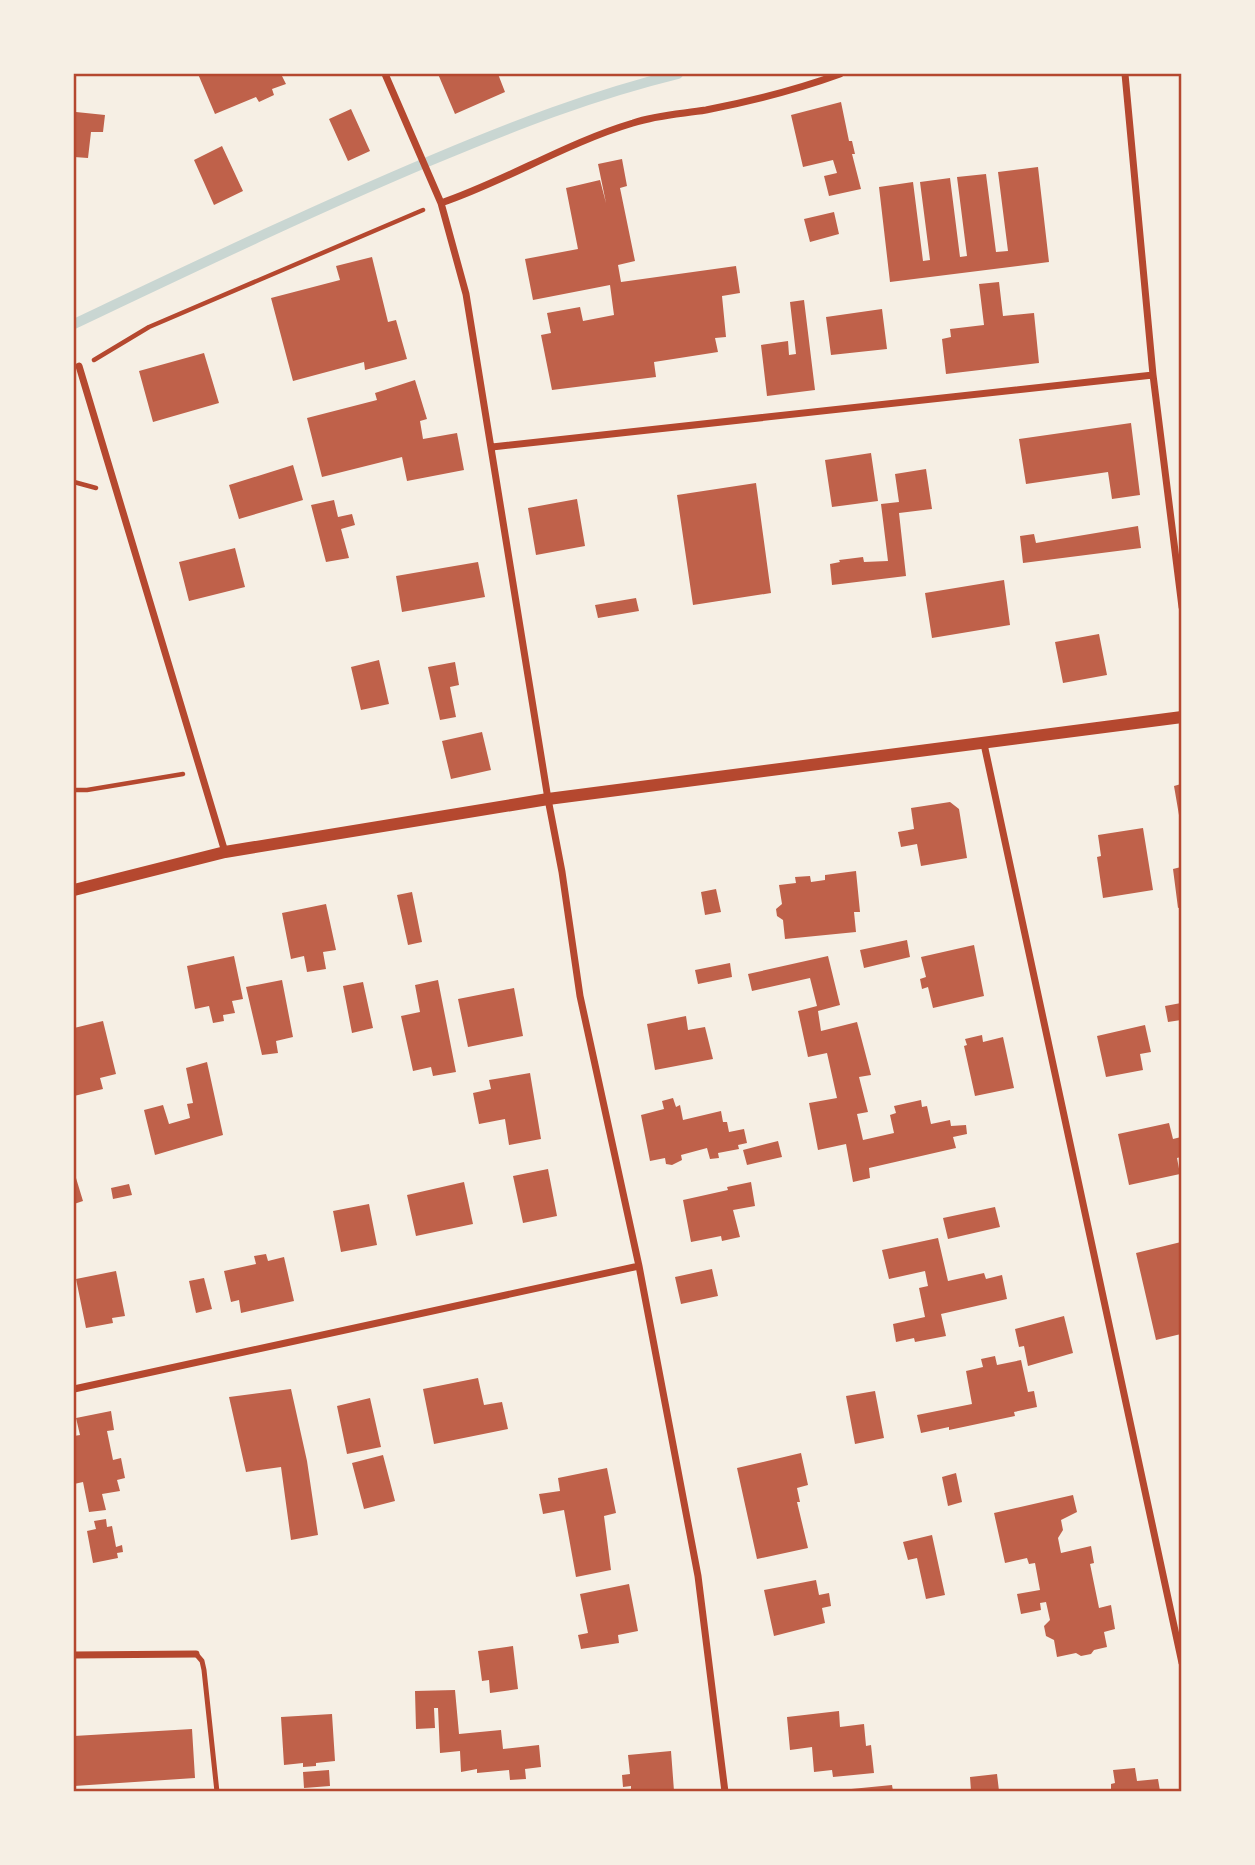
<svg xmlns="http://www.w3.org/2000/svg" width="1255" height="1865" font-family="Roboto,sans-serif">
<rect width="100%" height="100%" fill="#f6efe4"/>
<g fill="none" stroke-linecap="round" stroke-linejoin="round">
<path stroke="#c9d6d2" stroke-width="10" d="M74,324C192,268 311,211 432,160C513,126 592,95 678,74"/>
</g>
<path fill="#bf614a" d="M198,74H281L286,84L272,89L274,95L259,102L256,97L215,114Z
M438,74H498L505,92L455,114Z
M841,102L849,141H852L855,154H852L861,189L829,196L824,176L837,173L833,160L803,167L791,115Z
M351,109L370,151L348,161L329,119Z
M76,112L105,115L103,132H91L88,158L74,157V130H76Z
M222,146L243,191L214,205L194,160Z
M622,159L627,186L620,188L635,261L618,265L621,282L736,266L740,293L722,296L726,337L715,338L718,352L654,362L656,377L552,390L541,335L551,333L547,313L580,307L583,321L614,315L610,285L533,300L525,259L578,249L566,188L600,180L606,203L598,164Z
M1038,167L1049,262L890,282L879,187L913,182L923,261L930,260L920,182L950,178L960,257L967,256L957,177L986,174L996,252L1008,251L998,172Z
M834,212L839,234L810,242L804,219Z
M372,257L388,322L396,320L407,359L365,370L364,362L293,381L271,298L340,280L336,266Z
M999,282L1003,316L1034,313L1039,363L946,374L942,339L951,337L950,329L984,325L979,284Z
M804,300L815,390L767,396L761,345L788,341L789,355L796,354L790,302Z
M882,309L887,349L831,355L826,317Z
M204,353L219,403L153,422L139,371Z
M415,380L427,419L420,421L423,439L457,433L464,470L407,481L402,457L322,477L307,418L377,400L375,393Z
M1131,423L1140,495L1112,499L1108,472L1026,484L1019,439Z
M871,453L878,501L832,507L825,460Z
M293,465L303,500L239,519L229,485Z
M926,469L932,509L899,513L906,576L832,585L830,564L840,562L839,560L863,557L864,562L888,561L881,504L899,502L895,474Z
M756,483L771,593L693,605L677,495Z
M577,499L585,546L536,555L528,508Z
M334,500L338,517L352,514L355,525L341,529L349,558L326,562L311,505Z
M1138,526L1141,548L1023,563L1020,536L1034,534L1036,543Z
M235,548L245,587L189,601L179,562Z
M478,562L485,597L402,612L396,576Z
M1004,580L1010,625L932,638L925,593Z
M636,598L639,611L598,618L595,605Z
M1099,634L1107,675L1063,683L1055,642Z
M379,660L389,704L361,710L351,667Z
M455,662L459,685L450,687L456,717L440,720L428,667Z
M482,732L491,770L451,779L442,741Z
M1181,784V821H1180L1174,786Z
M950,802L959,809L967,858L921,866L917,844L901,847L898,832L914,829L911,808Z
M1143,828L1153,890L1103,898L1097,857L1101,856L1098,835Z
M1181,867V907L1178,908L1173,869Z
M856,871L860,912H854L856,932L785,939L783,920L777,916L776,909L782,904L779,885L796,883L795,877L810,876L811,882L825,880V875Z
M716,889L721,912L705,915L701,892Z
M412,892L422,942L408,945L397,895Z
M326,904L336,950L323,952L326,969L307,972L304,956L291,959L282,913Z
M907,940L910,957L864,968L860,950Z
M974,945L984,996L933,1008L928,987L922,989L920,979L926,977L921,957Z
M234,956L243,999L232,1001L235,1013L223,1015L224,1021L213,1023L209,1006L195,1009L187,966Z
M828,956L840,1005L818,1011L821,1031L857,1022L871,1075L859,1077L868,1112L857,1114L863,1140L894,1133L890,1115L896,1113L894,1106L921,1100L922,1107L927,1106L931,1124L950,1120L951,1126L966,1125L967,1134L953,1137L956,1148L869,1168L870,1178L853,1182L846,1144L818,1150L809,1103L837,1098L827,1053L808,1057L798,1011L817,1006L810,978L752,991L748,974Z
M730,963L732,977L698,984L695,970Z
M282,980L293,1037L276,1041L278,1053L262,1055L246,987Z
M438,980L456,1072L433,1076L431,1067L413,1071L401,1016L420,1012L415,985Z
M363,982L373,1028L352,1033L343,986Z
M514,988L523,1036L468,1047L458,999Z
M1181,1003V1020L1168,1022L1165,1006Z
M686,1016L688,1030L705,1027L713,1059L655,1070L647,1024Z
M103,1021L116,1074L100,1078L103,1089L74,1096V1028Z
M1145,1025L1151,1052L1140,1054L1143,1070L1106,1077L1097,1036Z
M982,1035L983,1042L1003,1037L1014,1088L975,1096L964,1046L967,1045L965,1039Z
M207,1062L223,1135L155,1155L144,1110L163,1105L169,1124L190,1118L187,1104L193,1103L186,1068Z
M530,1073L541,1139L509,1145L505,1119L479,1124L473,1093L491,1089L489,1080Z
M673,1098L676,1107L680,1105L683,1120L721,1111L723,1122H727L729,1132L744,1129L747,1143L738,1145L739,1149L718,1153L719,1158L710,1159L707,1148L681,1155L682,1160L672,1165L666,1164L665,1158L650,1161L641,1115L664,1109L662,1101Z
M1169,1123L1173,1139L1181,1137V1157L1177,1158L1180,1174L1129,1185L1118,1134Z
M778,1141L782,1157L747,1165L743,1150Z
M548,1169L557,1216L523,1223L513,1176Z
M76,1178L83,1201L74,1204V1179Z
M464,1182L473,1224L416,1236L407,1195Z
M751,1182L755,1206L733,1210L740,1237L722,1241L721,1236L691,1242L683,1200L728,1190L727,1187Z
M129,1184L132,1195L113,1199L111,1188Z
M369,1204L377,1245L341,1252L333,1211Z
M995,1207L1000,1227L948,1239L943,1218Z
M938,1238L948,1281L984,1273L986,1279L1002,1275L1007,1299L941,1314L946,1336L915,1342L914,1338L896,1342L893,1324L925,1317L919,1288L928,1286L925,1271L889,1279L882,1250Z
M1181,1242V1334L1156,1340L1136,1253Z
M266,1254L268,1261L284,1257L294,1301L241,1313L239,1300L231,1302L224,1271L256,1264L254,1256Z
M712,1269L718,1296L681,1304L675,1277Z
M116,1271L125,1316L112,1318L113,1323L86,1328L76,1279Z
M204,1278L212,1309L196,1313L189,1281Z
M1064,1316L1073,1353L1028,1366L1024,1346L1019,1347L1015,1329Z
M995,1356L997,1365L1021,1360L1028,1392L1034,1391L1037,1407L1014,1412L1015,1416L949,1430V1427L921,1433L917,1415L972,1404L966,1371L983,1367L981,1359Z
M478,1378L484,1405L502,1402L508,1429L434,1444L423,1389Z
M291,1389L307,1461L318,1535L291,1540L281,1467L246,1472L229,1397Z
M875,1391L884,1438L855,1444L846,1396Z
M370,1398L381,1447L347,1454L337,1406Z
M111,1411L114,1430L107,1431L113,1460L121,1458L125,1478L117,1480L120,1491L102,1494L106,1510L89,1512L83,1482L74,1484V1436L80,1435L76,1418Z
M801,1453L808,1485L797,1488L800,1502H797L808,1548L757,1559L737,1468Z
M383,1455L395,1501L364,1509L352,1463Z
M607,1468L616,1513L604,1516L611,1570L576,1577L564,1510L543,1514L539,1494L560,1491L558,1478Z
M956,1473L962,1502L948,1506L942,1477Z
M1073,1495L1077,1512L1061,1520L1063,1530L1058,1538L1061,1553L1091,1546L1094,1563L1090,1564L1099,1608L1111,1605L1115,1629L1104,1632L1107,1647L1094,1650L1091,1654L1081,1656L1076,1653L1057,1657L1054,1640L1046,1636L1044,1626L1050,1620L1046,1602L1040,1603L1041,1610L1021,1614L1017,1594L1040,1590L1035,1563L1029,1564L1027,1558L1005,1563L994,1513Z
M106,1519L107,1527L112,1526L116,1547L122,1545L123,1552L117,1553L118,1558L93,1563L87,1531L96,1529L94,1521Z
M932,1535L945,1595L926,1599L917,1558L908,1560L903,1542Z
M816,1580L819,1595L829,1593L831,1606L822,1608L825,1623L774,1636L764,1590Z
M629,1584L638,1631L618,1635L619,1643L581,1649L578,1635L588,1633L580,1594Z
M513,1646L518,1689L490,1693L489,1680L482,1681L478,1651Z
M455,1690L459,1734L501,1730L503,1749L539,1745L541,1767L525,1769L526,1779L510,1780L509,1770L477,1773V1769L461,1772L460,1751L440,1753L438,1708H434L435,1728L416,1729L415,1691Z
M839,1711L840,1727L864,1724L866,1746L871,1745L874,1773L833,1777L832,1770L814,1772L812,1747L790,1750L787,1717Z
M332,1714L335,1761L316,1763V1766L303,1767V1763L284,1765L281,1717Z
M192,1729L195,1778L74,1786V1736Z
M671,1751L674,1791H631V1786L623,1787L622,1775L630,1774L628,1755Z
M1135,1768L1137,1781L1158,1779L1160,1791H1111V1784L1115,1783L1113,1770Z
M329,1770L330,1786L304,1788L303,1772Z
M997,1774L999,1791H971L970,1777Z
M892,1785L893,1791H842L841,1790Z"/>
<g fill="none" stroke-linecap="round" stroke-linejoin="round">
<path stroke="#b5482f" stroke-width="4.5" d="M94,360L149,327L423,210
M74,482L96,488
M74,790H87L183,774"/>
<path stroke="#b5482f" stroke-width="5" d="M196,1654L202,1661L204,1670L217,1792"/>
<path stroke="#b5482f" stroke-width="7" d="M385,74L441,203L466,294L548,799L562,872L580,996L639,1266L698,1576L725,1792
M1125,74L1153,375L1182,607
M441,203C506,181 566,143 633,123C657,115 681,114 706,110C752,101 796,90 840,74
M79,366L225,852
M492,447L1153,375
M984,744L1182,1663
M74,1389L639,1266
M74,1655L196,1654"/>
<path stroke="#b5482f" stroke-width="12" d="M74,890L225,852L548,799L1182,717"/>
</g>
<rect width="1255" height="1865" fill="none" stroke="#f6efe4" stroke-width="150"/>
<rect x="75" y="75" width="1105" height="1715" fill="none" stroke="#b5482f" stroke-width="2.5"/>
</svg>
